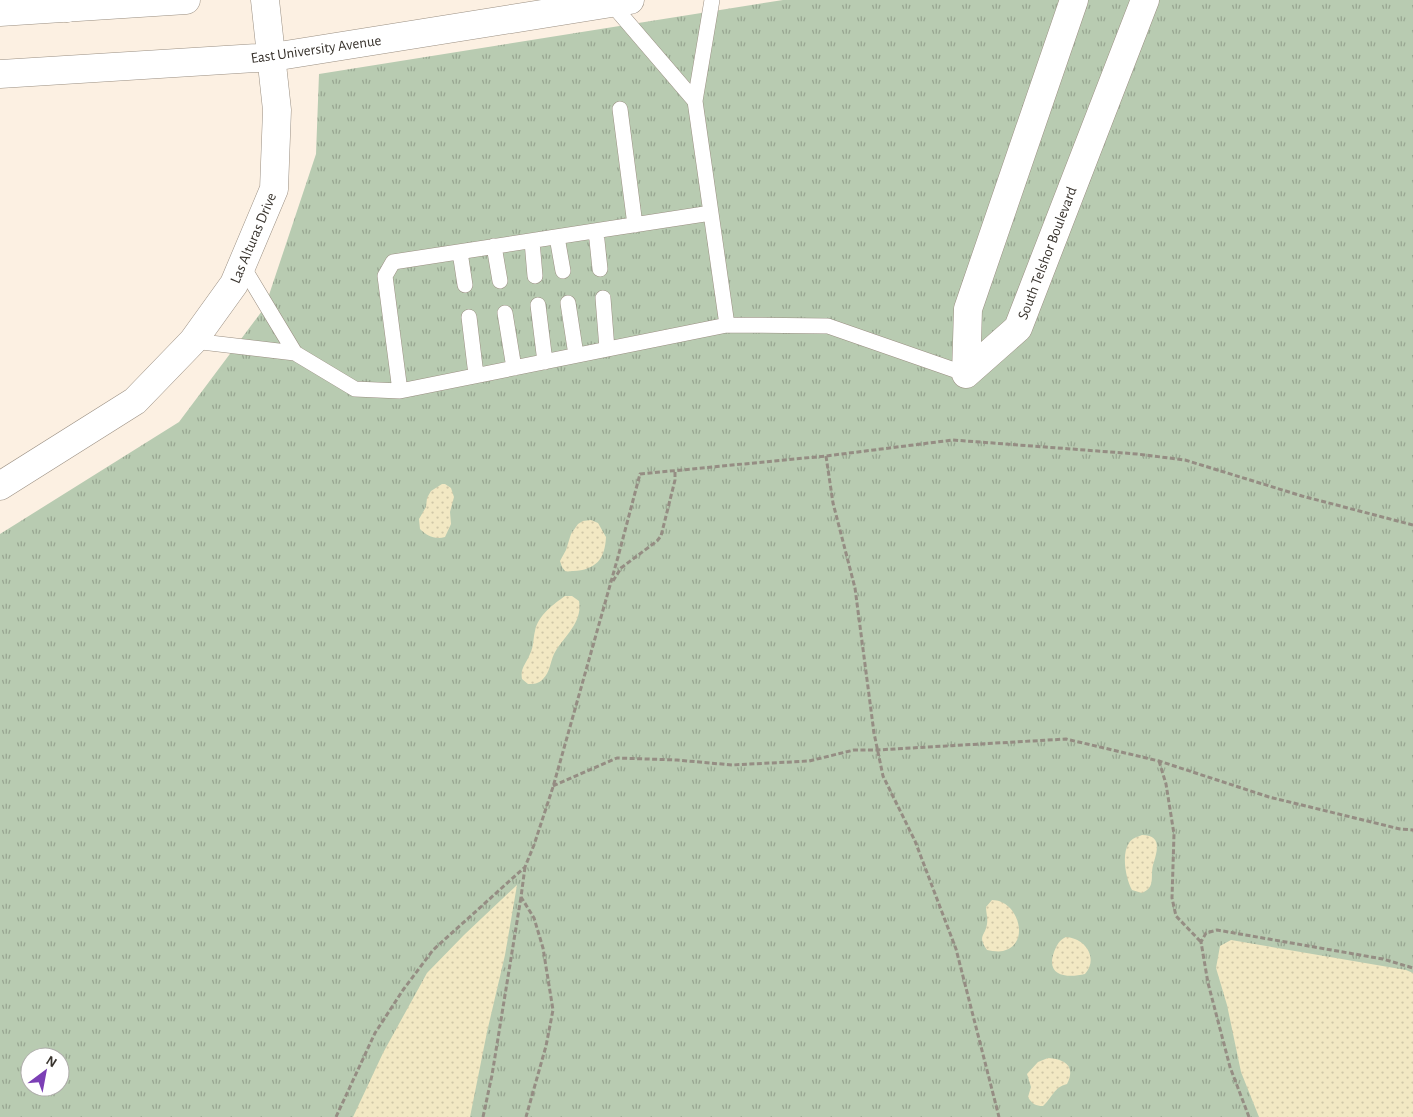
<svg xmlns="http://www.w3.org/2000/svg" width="1413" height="1117" font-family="'Alegreya Sans',sans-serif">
<defs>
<pattern id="grass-tufts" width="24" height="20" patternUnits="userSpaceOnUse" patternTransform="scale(1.25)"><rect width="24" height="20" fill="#b8cbb1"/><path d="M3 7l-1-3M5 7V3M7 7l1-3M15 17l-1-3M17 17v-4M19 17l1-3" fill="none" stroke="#97a590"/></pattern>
<pattern id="sand-dots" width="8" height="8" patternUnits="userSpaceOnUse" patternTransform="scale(1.25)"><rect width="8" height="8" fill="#f2e8c3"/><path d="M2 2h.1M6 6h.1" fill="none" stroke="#d0c7a8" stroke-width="1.8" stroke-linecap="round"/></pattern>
</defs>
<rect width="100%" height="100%" fill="#fcf0e2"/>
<path fill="url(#grass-tufts)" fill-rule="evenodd" d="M783,0H1413V1117H0V534L179,422L265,307L316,154L319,74ZM30,1057H60V1087H30Z"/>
<path fill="url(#sand-dots)" d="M442,484H445L451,488L454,497L450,512L451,524L445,537C435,540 427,536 420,529L419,519L426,507L427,498L431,491Z
M591,520L598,523L606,537C605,559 596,570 573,571C571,571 568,572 565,571L562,567L560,561L566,550L571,534L578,524L583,521Z
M565,596H572L579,601C583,623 563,637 554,654C550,663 550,672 543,679C538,684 534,684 528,684L522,679C520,668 526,664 530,654C534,646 533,638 535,631C538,615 554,604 565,596Z
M1142,835C1163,835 1157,852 1153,865C1150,877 1156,887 1142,893L1132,890C1126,880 1121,854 1129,843C1132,838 1137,837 1142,835Z
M517,885L505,955L487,1032L470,1117H353L383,1053L427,973L464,935Z
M992,900C1019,900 1031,945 1003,951C998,952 992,951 987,950C977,935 985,937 987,924C988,918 986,913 986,907Z
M1066,937C1085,938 1099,958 1085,974C1068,978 1045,977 1054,952C1057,945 1059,940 1066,937Z
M1231,940L1406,970L1413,973V1117H1259L1241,1072L1227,1005L1216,968L1220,946Z
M1048,1058C1065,1059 1076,1066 1067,1084C1054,1087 1052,1098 1043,1106C1036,1106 1032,1104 1028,1097L1031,1087L1027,1074L1038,1062Z"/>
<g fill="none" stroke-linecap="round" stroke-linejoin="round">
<defs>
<path id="lane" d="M611,3L695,101L712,0
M695,101L727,325L828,326L966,374
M620,109L635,225
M596,231L600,269
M557,237L563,271
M532,241L535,276
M494,246L500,281
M460,252L465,285
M242,265L295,353
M603,298L607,349
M568,303L576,355
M538,305L545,362
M505,313L514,368
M469,317L476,375
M193,341L295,353L355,389L400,391L385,276L393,262L711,213
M400,391L727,325"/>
<path id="street" d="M966,374L1018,328L1145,0
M966,374L968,309L1074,0"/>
<path id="secondary" d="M0,12L186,0
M0,74L273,57L630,0
M0,486L135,401L193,341L234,284L274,189L277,110L265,0"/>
<path id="highway" d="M52,0L67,8"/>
</defs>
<use href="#lane" stroke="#9a8f82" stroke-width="16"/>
<use href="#street" stroke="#9a8f82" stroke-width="29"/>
<use href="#secondary" stroke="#9a8f82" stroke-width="29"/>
<use href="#highway" stroke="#9a8f82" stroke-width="29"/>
<path stroke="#958d83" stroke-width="3" stroke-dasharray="5 2.5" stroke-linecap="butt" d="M826,456L833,503L855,588L874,733L883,776L915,841L956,949L999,1117
M613,581L621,568L657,541L661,536L675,480V470
M1159,761L1166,784L1174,834L1172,898L1176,916L1201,942
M553,786L617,758L677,760L732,765L809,761L854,750H877L1066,739L1159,761L1269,797L1400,829L1413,830
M525,867L521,897L534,918L543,948L553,1010L546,1046L526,1117
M336,1117L375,1033L403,990L433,950L525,867L534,845L553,787L618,557L640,474L826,456L953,440L1137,454L1185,460L1302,496L1413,525
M483,1117L492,1075L521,897
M1249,1117L1230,1067L1208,983L1201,942L1206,933L1217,930L1383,959L1413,968"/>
<use href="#lane" stroke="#fff" stroke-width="15"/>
<use href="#street" stroke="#fff" stroke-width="28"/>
<use href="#secondary" stroke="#fff" stroke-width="28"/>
<use href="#highway" stroke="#fff" stroke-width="28"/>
</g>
<g text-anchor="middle" stroke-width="5" stroke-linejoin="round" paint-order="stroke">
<g font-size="15" fill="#38332d" stroke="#fff">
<text transform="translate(316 49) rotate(-8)" y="5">East University Avenue</text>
<text transform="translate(253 238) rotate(-67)" y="5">Las Alturas Drive</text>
<text transform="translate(1047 253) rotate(-69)" y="5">South Telshor Boulevard</text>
</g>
</g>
<g transform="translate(45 1072) rotate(32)"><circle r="24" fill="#ffffff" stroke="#afadab"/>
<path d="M0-4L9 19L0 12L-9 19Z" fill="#7b3fb5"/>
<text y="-8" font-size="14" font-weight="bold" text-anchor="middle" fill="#38332d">N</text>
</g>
</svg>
